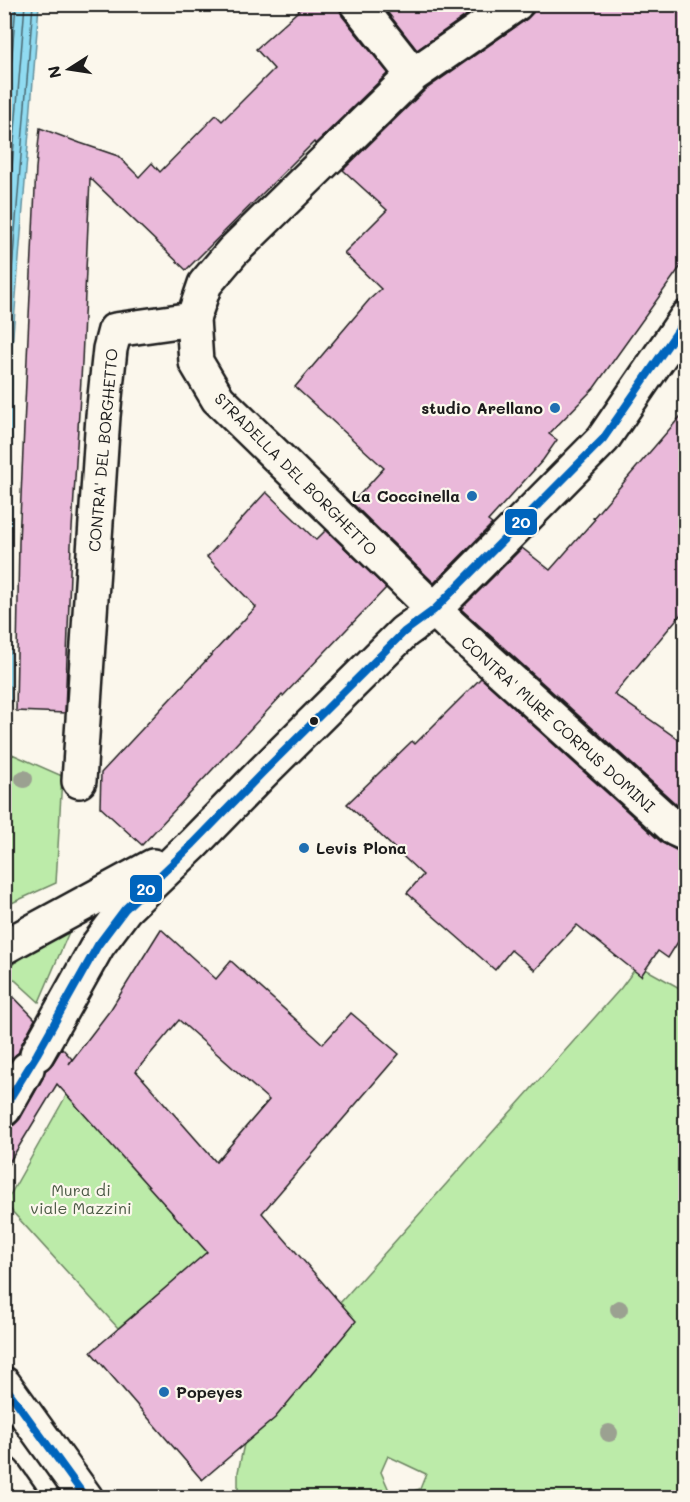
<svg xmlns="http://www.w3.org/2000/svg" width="690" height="1502" font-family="Mali,sans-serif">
<rect width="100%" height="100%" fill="#fbf7ec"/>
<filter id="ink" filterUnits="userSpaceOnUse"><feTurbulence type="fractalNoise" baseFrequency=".0167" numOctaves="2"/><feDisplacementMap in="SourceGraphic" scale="12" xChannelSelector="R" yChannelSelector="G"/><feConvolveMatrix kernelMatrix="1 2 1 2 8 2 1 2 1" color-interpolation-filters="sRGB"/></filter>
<g filter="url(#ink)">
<path fill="#bceba9" stroke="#6c8462" stroke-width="1.5" d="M12,754L62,776L56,883L5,906L4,776Z
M72,925L39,1002L4,970Z
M638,965L685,991V1497H392L420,1489L426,1474L388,1456L381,1472L392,1497H238V1472L244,1444L165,1289L118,1328L10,1209L8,1204L9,1197L67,1094L340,1303L621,988Z"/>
<path fill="#90dbf1" stroke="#628f9c" stroke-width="1.5" d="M39,5L12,347L11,702L5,720L4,5Z"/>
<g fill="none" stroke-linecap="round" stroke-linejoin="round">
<path stroke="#4a6871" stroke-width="1.5" d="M4,155L16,4
M4,269L25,4
M4,703L6,346L33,4"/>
</g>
<path fill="#eab9da" stroke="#1c1c1c" stroke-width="1.5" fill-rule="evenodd" d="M306,4H339L342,16L388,73L315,144L314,142L186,270L90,178L82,362L71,545L65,713L16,711L19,542L27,359L36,168L40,128L80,143L118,156L139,177L152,163L160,172L216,115L222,121L274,69L256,49Z
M381,4H482L417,50Z
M534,4H686V259L594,388L549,434L557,440L543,460L488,521L492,524L434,583L352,503L384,468L295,387L369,300L381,289L344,253L387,210L343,170L425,90L527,19L533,13Z
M686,410V608L614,694L686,745V813L461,609L522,548L550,570L595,519L593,518Z
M266,492L316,540L326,530L386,588L283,696L282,695L142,845L100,807L101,773L256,607L207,557Z
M481,678L662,843L678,851L686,852V929L668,958L658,951L641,976L577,925L535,970L511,950L495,970L407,893L423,875L347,804L412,741L415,744Z
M161,929L216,979L231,961L323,1044L351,1013L399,1054L262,1213L356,1321L275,1418L202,1480L91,1352L207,1252L57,1084L4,1171V1128L14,1125L20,1119L43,1078L45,1071L53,1063L62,1048L72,1059L69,1064L111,1009ZM179,1020L269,1100L216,1162L136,1071Z
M4,987L35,1019L21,1045L19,1052L11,1059L4,1071Z"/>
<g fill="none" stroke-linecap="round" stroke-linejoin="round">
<defs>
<path id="minor" d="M357,4L413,75
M516,4L413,75L233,251L205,284L193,319L196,362L218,399L449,624L675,829L686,834
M79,781L103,416L110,349L115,330L193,319
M4,947L153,866
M37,1054L98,945L125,909L193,844L262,773L404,632L434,610L603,439L686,318
M4,1109L27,1069"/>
<path id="secondary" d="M4,1384L86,1498
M4,1474L21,1498"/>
</defs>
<use href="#minor" stroke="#1c1c1c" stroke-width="38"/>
<use href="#secondary" stroke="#1c1c1c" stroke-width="38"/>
<use href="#minor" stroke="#fbf7ec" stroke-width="33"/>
<use href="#secondary" stroke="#fbf7ec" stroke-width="33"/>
<defs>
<path id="bus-1" d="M4,1108L37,1054L98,945L125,909L193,844L262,773L404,632L434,610L603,439L686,319
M4,1385L86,1498"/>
</defs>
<use href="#bus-1" stroke="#fbf7ec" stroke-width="12"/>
<use href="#bus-1" stroke="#0065bd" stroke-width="8"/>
</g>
<g fill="#9ba191">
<circle cx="24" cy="779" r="9"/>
<circle cx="619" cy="1309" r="9"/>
<circle cx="609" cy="1433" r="9"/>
</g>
</g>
<g fill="#1f6fb2" stroke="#fbf7ec" stroke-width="2">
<circle cx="555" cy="408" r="6"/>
<circle cx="472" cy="496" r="6"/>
<circle cx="304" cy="848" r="6"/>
<circle cx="164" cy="1392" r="6"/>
</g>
<circle fill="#1c1c1c" stroke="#fbf7ec" stroke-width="2" cx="314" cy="721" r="5"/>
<g text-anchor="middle" stroke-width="4.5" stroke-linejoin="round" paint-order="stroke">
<g font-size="16" font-weight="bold" fill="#1c1c1c" stroke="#fbf7ec" text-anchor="end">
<text x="543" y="414">studio Arellano</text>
<text x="460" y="502">La Coccinella</text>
<text x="316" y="854" text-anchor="start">Levis Plona</text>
<text x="176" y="1398" text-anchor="start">Popeyes</text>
</g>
<g font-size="16" fill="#1c1c1c" stroke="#fbf7ec">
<text transform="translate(103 450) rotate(-85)" y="6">CONTRA' DEL BORGHETTO</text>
<text transform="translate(296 474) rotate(45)" y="6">STRADELLA DEL BORGHETTO</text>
<text transform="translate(558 724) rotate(42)" y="6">CONTRA' MURE CORPUS DOMINI</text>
</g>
<g font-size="16" fill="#4c5a46" stroke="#fbf7ec">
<text x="81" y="1196">Mura di<tspan x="81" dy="18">viale Mazzini</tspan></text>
</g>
</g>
<g stroke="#fbf7ec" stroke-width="2">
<rect x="504" y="508" width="34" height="28" rx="6" fill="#0065bd"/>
<rect x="129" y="874" width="34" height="29" rx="6" fill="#0065bd"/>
</g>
<g font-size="16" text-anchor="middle" font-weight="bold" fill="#fff">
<text x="521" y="528">20</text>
<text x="146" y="895">20</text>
</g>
<rect width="690" height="1502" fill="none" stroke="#fbf7ec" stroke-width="24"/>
<rect x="12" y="12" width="666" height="1478" fill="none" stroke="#1c1c1c" stroke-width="2" filter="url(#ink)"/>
<g transform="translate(69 69) rotate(258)" stroke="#fbf7ec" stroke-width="4.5" paint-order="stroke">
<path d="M0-4.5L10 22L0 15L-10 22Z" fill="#1c1c1c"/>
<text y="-9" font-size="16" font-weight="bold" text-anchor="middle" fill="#1c1c1c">N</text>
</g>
</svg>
